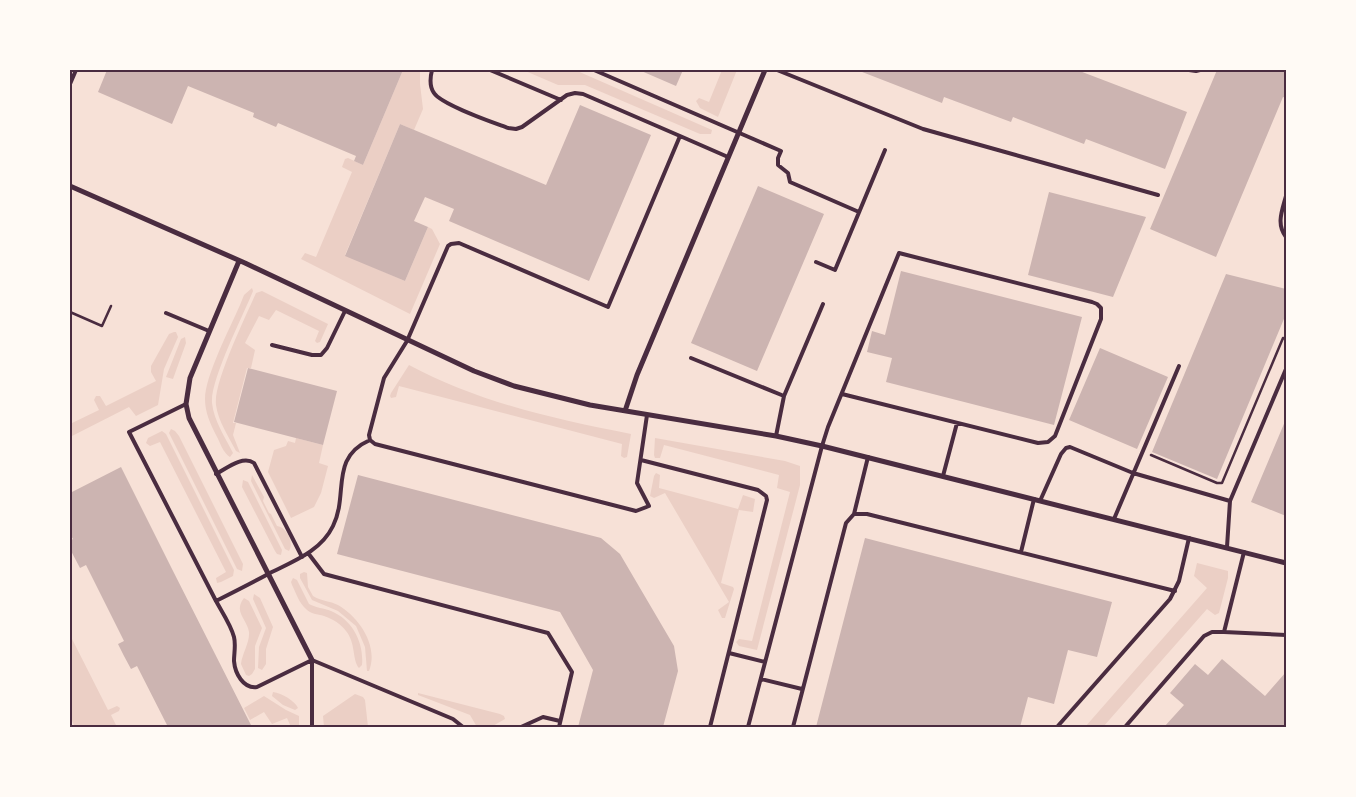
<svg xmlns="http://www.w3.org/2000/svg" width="1356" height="797" font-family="Ubuntu,sans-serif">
<rect width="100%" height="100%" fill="#f7e1d7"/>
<path fill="#ebcfc5" d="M403,70H420V84L423,109L414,130L400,124L345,255L405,281L428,227L432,229L440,244L410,314L301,259L305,253L316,257L352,172L342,167L345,159L348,158L363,165Z
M523,70H575L712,130L711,134H700L585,85H558Z
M722,70H737L718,117L700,108L696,101L699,98L709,102Z
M252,288L253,291C243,316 210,380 212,403C214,421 225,437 233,453L230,457C223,453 220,442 216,435C210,423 205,412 205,399C205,376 230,328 240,305L244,295Z
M262,291L328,324L320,342L317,343L315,341L319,331L276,310L269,320L259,316L245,343L255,350L251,368H247L233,423H236L233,435L240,453L236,451C229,437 218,421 216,405C213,383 246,316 256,293Z
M174,332H176L178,337L164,369L158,405L136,416L129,407L70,437V424L99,410L94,400L96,396H100L106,406L156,381L151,372V366L169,334Z
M185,337L186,343L173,379L166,377L181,339Z
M409,365C478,402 554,419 631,434L627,457L624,458L621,456L622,444L399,386L396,397L391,398L390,396L391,393Z
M171,429L175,431L179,436L243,564L242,571L237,569L169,433Z
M162,431L166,434L234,570L233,576L221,582L217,583L216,578L226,572L160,442L150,446L146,443L148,438Z
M296,438L323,445L319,463L328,466L321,493L314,507L291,518L268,472L274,450L286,446L288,441L295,443Z
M655,438L785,461L800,466V485L757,650L739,646L736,642L739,639L752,641L790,492L777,488L779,475L664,445L660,458H655L654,455Z
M656,473L660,475L659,488L738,509L743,495L755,499L753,512L739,510L721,583L733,587L734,589L725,618H722L718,610L729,602L665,493L654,498L650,496L654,476Z
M252,475L264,497L263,501L269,513L271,514L277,526C287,527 294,543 289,551L285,549L251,481Z
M243,480L248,482L282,550L281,555L277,554L275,551L242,487Z
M1197,563L1228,571V578L1219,613L1215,615L1207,609L1103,727H1085L1207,588L1194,576Z
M304,572L307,573L308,587L313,596C321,601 330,601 338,605C359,617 379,646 369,671H367L365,647L356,626L338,611L312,600L300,578V574Z
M293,578L297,580L309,604C316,608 324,608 331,611C353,620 364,643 362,665L359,668C352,660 356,643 346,631C341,624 333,619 324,616C317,614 311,614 306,609C299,603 296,593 292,585L291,582Z
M254,594L260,598L273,627L266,649V664L262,670L258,668L259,647L266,628L253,599Z
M244,598L249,601L262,628L255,646V669L252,674L249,676L246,675L241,664C242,654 250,642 249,632C247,619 233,612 244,598Z
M70,635L108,710L117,706L120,708L119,711L111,715L117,727H75L70,717Z
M273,692C282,693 295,701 298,708L295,710L283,705L272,696Z
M418,693L500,714L504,716L505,719L491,727H477L470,715L418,695Z
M355,694L363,697L365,700L368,727H324L323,716Z
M264,696L286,710L299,716V727H291L287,718L272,724L264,712L250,720L244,708Z"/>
<path fill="#ccb4b1" d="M107,70H403L363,165L354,161L356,156L278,123L276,127L253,117L254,113L188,86L172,124L98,92Z
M639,70H683L676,86Z
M857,70H1077L1187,112L1165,169L1086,139L1084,144L1013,117L1011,122L944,97L942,103Z
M1217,70H1286V98L1283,97L1216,257L1150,229Z
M580,105L651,135L589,281L449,221L454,209L425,197L414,221L428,227L405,281L345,256L400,124L546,185Z
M758,186L824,214L757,371L691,343Z
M1049,192L1146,217L1113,297L1028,275Z
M901,271L1082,317L1054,425L886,382L892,358L867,352L872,331L885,335Z
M1226,274L1286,289V314L1217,479L1152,452Z
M1100,348L1168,377L1137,449L1069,420Z
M248,368L337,391L323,445L234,422Z
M1286,419V516L1251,502Z
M121,467L172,569L252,727H168L137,666L131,669L124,656L118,644L124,641L86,565L80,568L70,549V541L73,539L70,534V493Z
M358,475L601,538L620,554L674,646L678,671L663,727H578L593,670L560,612L337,554Z
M865,538L1112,602L1097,657L1068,650L1054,704L1028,697L1020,727H816Z
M1222,659L1265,696L1286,672V727H1164L1184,705L1170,693L1195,664L1208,675Z"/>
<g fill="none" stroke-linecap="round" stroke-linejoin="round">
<path stroke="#4a2c40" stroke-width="2.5" d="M70,312L102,326L111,306
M1151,455L1217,483H1222L1283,338L1286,339"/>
<path stroke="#4a2c40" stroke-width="4" d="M490,70L561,100
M594,70L781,151L778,158V165L788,173L790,182L859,212
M777,70L923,129L1158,195
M1189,70L1196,71L1200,70
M70,84L76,70
M680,136L728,157
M1286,196C1282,211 1276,224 1286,237
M816,262L835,270L885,150
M166,313L209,331
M272,345L312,355H321L327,348L345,311
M691,358L784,396
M186,404L129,432L216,601C234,592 252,583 270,573C294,561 321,551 333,526C349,494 329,458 370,440L369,435L384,378L407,341L448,246L451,244L459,243L608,307L680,136L583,94L575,93L567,95L522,127L516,129L508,128C492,122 442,105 434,93C429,86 430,78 432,70
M776,436L784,396L823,304
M370,440L375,444L636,511L649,506L637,483L647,415
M641,460L758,490L766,496L767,500L710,727
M216,474C227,468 243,455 254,463L302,557
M943,476L957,423
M1040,501L1061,454L1066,448L1070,447L1133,473L1230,501
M854,514L868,457
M1114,519L1179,366
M1227,547L1230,501L1286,369
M1021,552L1034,499
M1244,552L1224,632L1286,635
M308,553L324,574L548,633L572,672L559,727
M216,601C222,612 231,625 234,637C236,645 234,653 234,661C235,673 243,689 257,687L312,660L453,719L463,727
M729,653L765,662
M761,679L802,689
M312,727V660
M521,727L543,717L560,721
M748,727L822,446L828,427L899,253L1092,302L1097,304L1101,308V319L1055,436L1048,442L1038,443L842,394
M793,727L846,523L854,514H867L1175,591
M1057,727L1170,599L1179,581L1189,538
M1125,727L1204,636L1212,632H1224"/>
<path stroke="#4a2c40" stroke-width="5" d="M70,186L245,263L474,371L514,386L590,405L776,436L822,446L1286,563
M239,261L190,378L186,404L189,418L312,660
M625,411L637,375L765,70"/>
</g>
<rect width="1356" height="797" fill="none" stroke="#fffaf5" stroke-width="142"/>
<rect x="71" y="71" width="1214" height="655" fill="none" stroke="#4a2c40" stroke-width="2"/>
</svg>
